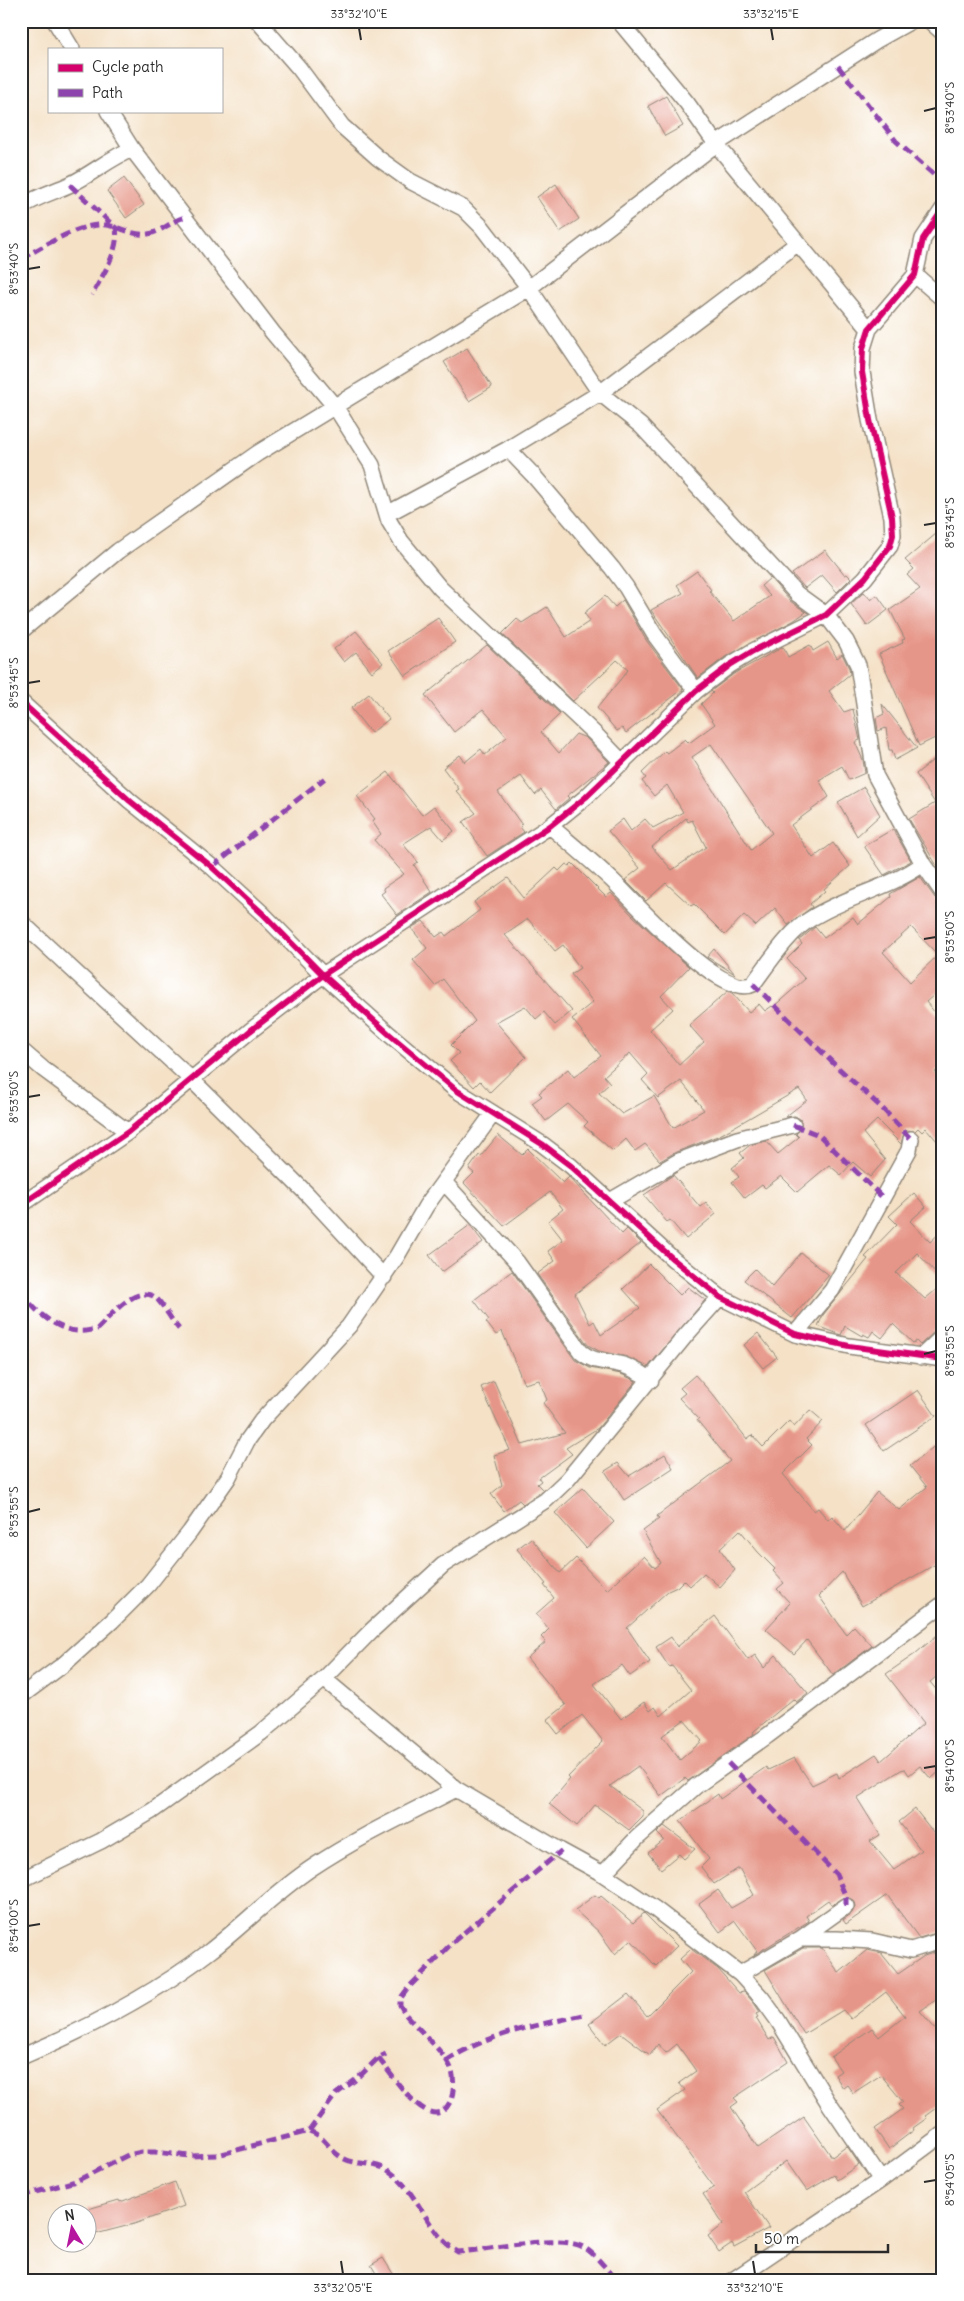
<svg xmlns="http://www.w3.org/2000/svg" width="964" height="2301" font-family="Delius,sans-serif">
<rect width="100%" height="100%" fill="#fff"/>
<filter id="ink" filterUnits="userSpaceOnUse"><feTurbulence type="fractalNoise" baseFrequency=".02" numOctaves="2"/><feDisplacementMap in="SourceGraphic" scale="10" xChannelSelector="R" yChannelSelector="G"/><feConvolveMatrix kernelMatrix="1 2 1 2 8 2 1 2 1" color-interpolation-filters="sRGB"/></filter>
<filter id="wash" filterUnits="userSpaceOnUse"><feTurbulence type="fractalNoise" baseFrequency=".0096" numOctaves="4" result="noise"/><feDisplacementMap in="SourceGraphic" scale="20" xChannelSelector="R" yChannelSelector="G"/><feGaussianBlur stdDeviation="1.12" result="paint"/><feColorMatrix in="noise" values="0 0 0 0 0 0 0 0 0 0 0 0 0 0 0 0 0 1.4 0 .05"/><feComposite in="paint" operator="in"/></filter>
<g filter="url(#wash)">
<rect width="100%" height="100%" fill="#f4e1c6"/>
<g id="blocks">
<path fill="#e69688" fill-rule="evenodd" d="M666,96L683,126L665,136L648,106Z
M124,178L144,205L126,218L107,191Z
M556,184L579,219L560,232L537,197Z
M467,348L492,387L469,401L444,362Z
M943,528V734L919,746L879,654L903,643L902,640L905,639L890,610L920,589L907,575L914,569L905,560Z
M825,550L845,575L847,574L851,578L837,592L822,575L805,588L792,574Z
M697,571L711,590L709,591L734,621L770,596L761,586L770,578L790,601L806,612L793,621L725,657L698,678L651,610L683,593L677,585Z
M864,592L871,600L877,595L888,610L867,626L851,604Z
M605,596L615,607L623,600L646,640L683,689L626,733L622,728L617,731L597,708L628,670L617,660L573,701L502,634L517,619L522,623L547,607L566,637L590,621L584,613Z
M438,618L455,642L405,676L388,651Z
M356,631L383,663L372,672L356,652L344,662L334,649Z
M828,642L837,658L842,654L849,668L850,674L829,691L844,712L853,709L860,740L855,742L863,760L865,773L849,780L842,766L819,780L829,797L791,825L813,858L833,843L850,866L824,889L825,891L810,904L812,907L788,925L775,908L756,926L744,915L725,935L694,904L691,906L666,883L646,901L625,880L640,868L608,831L623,819L631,831L645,819L653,828L683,812L667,785L654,796L642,781L646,778L642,773L665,751L667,753L685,739L689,743L715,724L701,704L713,693L711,691L735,673L783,647L788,657L810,645L813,651ZM711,744L772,833L751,850L692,757ZM686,818L688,822L692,820L706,847L672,870L652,847Z
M487,645L560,714L541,732L559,753L576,734L586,738L609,762L567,796L569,798L556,809L541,790L535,795L521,776L498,792L522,825L520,827L524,832L487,856L463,822L476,813L456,791L459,789L443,768L460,755L465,762L481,749L485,755L507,737L483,709L454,732L425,695Z
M369,694L389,719L371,733L351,708Z
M882,704L917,748L895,760L892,750H889L886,728L878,731L876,718L884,714Z
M943,752V876L909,819L935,803L916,774Z
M388,772L422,815L434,806L454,831L443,840L431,826L403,844L418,862L414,865L432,892L397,915L381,894L385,891L383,888L404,874L374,840L381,834L372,821L375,819L357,796Z
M864,787L880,815L857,836L838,802Z
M893,829L911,861L884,875L864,846Z
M572,863L606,897L611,893L632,915L689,967L661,996L673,1009L650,1030L679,1065L704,1042L689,1025L728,991L732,993L749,1012L759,1004L765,1011L772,1006L773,1007L805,979L787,959L802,944L799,940L802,938L815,927L824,938L853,917L858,924L891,897L890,894L920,877L935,898L943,902V987L926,1002L943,1022V1065L935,1072L943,1082V1148L926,1128L922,1132L918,1128L915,1131L907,1130L904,1133L901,1144L877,1120L863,1133L885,1160L870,1177L853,1162L841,1175L829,1165L797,1192L781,1176L765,1188L762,1185L745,1198L732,1182L739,1177L732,1168L744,1158L740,1153L750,1145L766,1141L778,1154L799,1137L796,1134L802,1127L800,1119L795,1116L785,1117L807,1100L799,1089L720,1135L676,1152L660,1161L645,1144L635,1151L626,1139L613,1151L584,1126L588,1122L568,1104L546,1121L532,1103L542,1096L539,1093L568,1069L574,1077L601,1056L572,1019L593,1002L571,974L580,968L563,945L555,951L528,919L505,935L572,1011L555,1025L544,1012L536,1019L525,1006L496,1022L526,1057L490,1092L480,1081L474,1087L450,1061L459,1053L451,1045L475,1021L443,979L435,986L413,960L427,948L411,928L423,921L436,937L443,932L446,936L480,910L474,902L508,878L524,898L556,868L559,871L566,864L569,866ZM911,927L938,955L910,982L883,952ZM630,1053L648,1074L642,1080L658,1098L681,1081L704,1110L673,1128L654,1096L622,1114L599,1093L610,1083L604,1076Z
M714,949L735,974L707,957Z
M498,1135L522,1155L528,1149L563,1183L569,1177L622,1234L627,1229L641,1243L575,1294L590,1324L594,1321L601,1335L640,1308L623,1289L649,1264L680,1295L688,1287L705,1300L648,1367L627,1357L599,1351L588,1345L537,1274L555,1261L548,1251L563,1240L548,1221L563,1209L550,1192L504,1226L464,1183L474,1173L469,1169L479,1155L481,1156Z
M673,1175L700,1207L706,1202L716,1214L686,1239L670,1220L667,1222L644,1195Z
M914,1193L926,1207L910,1221L930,1242L943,1230V1280L917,1253L896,1273L925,1299L943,1284V1327L937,1329L920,1345L916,1341L913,1343L893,1324L882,1338L873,1331L869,1337L863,1334L862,1336L845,1326L841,1335L818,1326L823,1315L868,1259L865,1257L897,1224L889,1216Z
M470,1225L483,1242L442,1272L429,1255Z
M801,1253L829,1275L792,1318L744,1280L755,1269L772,1287Z
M512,1271L575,1360L590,1368L621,1374L636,1381L598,1428L566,1448L572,1454L539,1478L541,1481L537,1484L543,1490L523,1504L519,1500L504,1511L491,1494L502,1485L494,1455L510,1450L481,1387L494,1381L522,1445L565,1433L543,1403L547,1400L539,1380L524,1384L502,1331L496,1335L486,1322L489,1320L474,1300Z
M758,1333L777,1357L763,1368L744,1345Z
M695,1375L713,1395L747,1439L752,1435L763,1447L789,1421L794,1427L810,1410L823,1421L806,1439L812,1445L783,1474L814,1511L818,1508L828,1520L832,1516L845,1531L877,1492L899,1510L927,1487L910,1466L943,1439V1560L862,1606L842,1572L819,1596L846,1634L854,1626L872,1646L833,1675L807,1640L794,1654L766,1629L790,1603L777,1589L784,1583L773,1571L775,1569L758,1552L740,1530L720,1549L735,1570L720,1587L704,1573L690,1586L684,1580L677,1587L668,1591L627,1628L650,1662L630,1676L622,1665L594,1684L621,1719L644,1702L650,1711L655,1707L661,1716L691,1690L672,1666L669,1667L656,1647L671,1637L677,1647L715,1616L748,1660L755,1655L764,1668L776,1655L808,1693L796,1702L793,1699L753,1732L754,1734L688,1781L685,1778L661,1796L638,1766L610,1786L643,1811V1816L629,1830L595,1805L577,1826L549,1804L570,1779L568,1777L603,1741L582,1715L558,1734L547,1720L566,1705L527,1658L546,1642L541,1637L549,1629L536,1614L554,1598L544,1585L546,1584L517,1549L531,1538L560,1573L576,1558L607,1590L644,1556L655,1568L661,1563L643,1531L659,1519L657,1516L730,1461L697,1420L699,1419L679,1398L685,1393L680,1388ZM684,1720L702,1741L680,1760L662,1736Z
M918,1390L936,1416L884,1451L866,1425Z
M665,1454L673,1468L624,1500L605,1471L618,1463L629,1476Z
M583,1488L614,1522L586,1548L555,1513Z
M943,1630V1671L930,1682L943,1698V1768L931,1779L920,1766L909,1775L905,1769L901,1770L857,1798L880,1835L870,1841L894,1870L921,1850L899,1822L915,1809L937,1837L943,1831V1931L919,1938L887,1895L846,1924L843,1920L852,1913L855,1906L853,1900L845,1897L832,1905L828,1900L806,1916L809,1921L754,1955L757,1951L735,1921L720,1932L699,1904L718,1890L731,1908L754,1895L739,1868L714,1884L701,1867L709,1859L680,1821L718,1794L720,1799L766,1767L768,1770L794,1758L812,1785L837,1773L839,1778L876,1754L881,1761L924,1723L886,1674L915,1654Z
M664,1826L695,1849L684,1859L679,1854L661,1869L648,1853L664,1840L657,1833Z
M595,1895L599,1898L601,1896L633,1923L644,1913L677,1946L656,1966L631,1940L615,1954L599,1932L575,1910Z
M803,1948H822L839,1973L867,1950L881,1953L898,1974L924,1956L943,1950V1995L920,2011L943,2038V2103L925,2116L927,2118L913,2128L914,2130L889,2149L875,2129L903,2109L899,2105L903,2102L881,2075L853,2093L847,2085L843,2088L835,2075L841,2071L831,2057L872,2028L879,2037L905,2016L886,1992L851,2019L843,2010L804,2034L765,1970Z
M691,1949L718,1969L739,1993L744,1992L754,2003L760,2012L756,2014L758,2017L756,2018L769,2040L774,2037L788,2062L734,2098L738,2102L731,2107L758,2148L804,2117L832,2157L847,2146L859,2164L837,2180L834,2175L807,2191L786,2161L744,2192L769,2228L734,2247L732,2243L719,2252L708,2236L723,2224L703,2194L714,2187L657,2110L685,2090L679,2083L696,2071L677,2044L666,2053L658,2044L650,2055L621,2033L605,2045L589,2024L628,1994L647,2016L691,1972L680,1959Z
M175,2182L184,2206L134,2224L88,2236V2209L119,2200L120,2202Z
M383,2258L397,2280H380L371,2265Z"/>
</g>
</g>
<g filter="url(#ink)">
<use href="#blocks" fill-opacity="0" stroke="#908678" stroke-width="1"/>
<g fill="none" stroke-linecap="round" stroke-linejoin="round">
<defs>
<path id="street" d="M55,21L72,49
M258,21L299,68L342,126L378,158L410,181L463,208L482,227L529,288L600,393L641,426L797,594L826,615L846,641L858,665L875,775L923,864L943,893
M619,21L687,103L716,144L869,329
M930,21L943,33
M108,111L132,149L273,333L336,408L372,465L389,521L401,541L440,588L595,734L623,763
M21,207C37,196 54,192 71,184C92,174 110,158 132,149
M915,275L943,299
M508,449L533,475L612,568L626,587L654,634L696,691
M387,514L508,449L600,393L798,243
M21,631L118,551L258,453L529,288L716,144L877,40L911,21
M21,702L130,801L212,867L262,913L323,975L389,1034L456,1090L542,1144L571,1166L673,1259L720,1297L795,1334L849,1346L943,1359
M550,826C571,844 593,862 613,881C635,902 722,1001 753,984C769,963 789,931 812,918C847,896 888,889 923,864
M21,922L192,1080L309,1196L384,1277
M21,1050L43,1069L128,1132
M444,1182L517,1262L581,1352C592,1361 601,1361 614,1363C628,1365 640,1372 651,1380
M610,1201L679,1161L737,1139L793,1125
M21,1205L128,1132L250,1031L323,975L550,826L586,797L696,691L730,665L753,651L826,615L865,578L890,546L893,535L892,517L870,420L862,372L863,348L869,329L915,275L923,239L943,209
M795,1334L832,1290L909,1150L911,1139
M921,1357L943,1336
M324,1679L456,1789L561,1851L603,1874L655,1909L740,1974L761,1997L777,2019L828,2102L881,2180
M21,1696L64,1664L112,1621L148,1585L190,1532L228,1478L247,1441L262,1420L349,1326L397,1256L426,1206L492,1115
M603,1874L637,1838L696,1786L767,1736L943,1604
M21,1880L101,1841L152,1811L261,1733L324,1679L371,1631L443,1565L546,1500L568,1479L686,1335L720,1297
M800,1939H837L872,1941L911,1950L943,1940
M740,1974L800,1939L846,1906
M21,2057C87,2029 153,1995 210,1951C245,1924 275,1892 313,1867C358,1837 408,1814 456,1789
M733,2280L881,2180L943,2134"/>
</defs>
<use href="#street" stroke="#908678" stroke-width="18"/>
<use href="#street" stroke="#fff" stroke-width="15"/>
<path stroke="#8e44ad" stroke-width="5" stroke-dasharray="10 5" stroke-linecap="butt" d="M838,66L896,141L943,183
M70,185L116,228C120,250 102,276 92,295
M21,259C42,247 81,222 106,225C120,227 134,236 148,234C162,232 172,220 186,217
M212,867L325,778
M753,984L835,1065L881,1107L911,1139
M793,1125L819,1135L882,1197
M21,1292C34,1310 55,1330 78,1331C84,1332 91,1330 97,1329C109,1318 139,1279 158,1300C166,1309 171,1320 179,1329
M728,1763L836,1874L846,1897V1906
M378,2058C391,2072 431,2139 450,2102C454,2093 455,2078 451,2068C443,2051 419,2030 406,2015L400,2005V1999L409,1987L454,1941L561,1851
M446,2061C487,2034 537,2025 584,2015
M309,2131L336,2094L358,2078L378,2058L386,2054
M21,2196L76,2181L128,2155L142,2152H155L189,2156L218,2155L309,2131C324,2135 328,2149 341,2157C355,2166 374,2161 389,2171C418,2191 428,2235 458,2252C488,2250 560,2233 585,2248C598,2256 606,2271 619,2280"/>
<defs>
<path id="cycleway" d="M21,702L130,801L212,867L262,913L323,975L389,1034L456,1090L542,1144L571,1166L673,1259L720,1297L795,1334L849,1346L943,1359
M21,1205L128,1132L250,1031L323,975L550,826L586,797L696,691L730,665L753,651L826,615L865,578L890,546L893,535L892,517L870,420L862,372L863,348L869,329L915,275L923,239L943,209"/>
</defs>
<use href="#cycleway" stroke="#fff" stroke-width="9"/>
<use href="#cycleway" stroke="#d6006c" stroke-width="6"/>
</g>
</g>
<path fill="none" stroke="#2b2b2b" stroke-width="2" d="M359,28L361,40M771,28L773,40M924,111L936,108M28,269L40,267M924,525L936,523M28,683L40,681M924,939L936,937M28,1097L40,1095M924,1354L936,1351M28,1512L40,1509M924,1768L936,1766M28,1926L40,1924M924,2182L936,2180M341,2261L343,2274M753,2261L755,2274"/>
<rect width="964" height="2301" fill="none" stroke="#fff" stroke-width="55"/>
<rect x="48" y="48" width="175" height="65" fill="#ffffff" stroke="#aaaaaa"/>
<rect x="58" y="64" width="25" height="8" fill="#d6006c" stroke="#aaaaaa"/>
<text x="92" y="72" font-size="15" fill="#2b2b2b">Cycle path</text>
<rect x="58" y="89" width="25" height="8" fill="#8e44ad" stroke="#aaaaaa"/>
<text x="92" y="98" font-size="15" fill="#2b2b2b">Path</text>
<g transform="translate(72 2228) rotate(350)"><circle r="24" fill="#ffffff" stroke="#aaaaaa"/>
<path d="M0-4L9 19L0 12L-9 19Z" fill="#b5179e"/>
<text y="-8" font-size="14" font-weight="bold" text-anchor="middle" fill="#2b2b2b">N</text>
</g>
<path d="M756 2244v8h132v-8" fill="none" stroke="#2b2b2b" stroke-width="2.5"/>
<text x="764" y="2244" font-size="15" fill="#2b2b2b" stroke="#ffffff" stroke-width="4" paint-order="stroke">50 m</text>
<rect x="28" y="28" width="908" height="2246" fill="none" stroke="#2b2b2b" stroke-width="2"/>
<g font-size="12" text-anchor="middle" fill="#2b2b2b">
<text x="359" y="18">33°32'10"E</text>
<text x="771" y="18">33°32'15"E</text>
<text transform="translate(950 108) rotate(-90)" y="4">8°53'40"S</text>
<text transform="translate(14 269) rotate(-90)" y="4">8°53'40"S</text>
<text transform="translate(950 523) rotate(-90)" y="4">8°53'45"S</text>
<text transform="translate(14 683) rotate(-90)" y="4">8°53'45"S</text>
<text transform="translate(950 937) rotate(-90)" y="4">8°53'50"S</text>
<text transform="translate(14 1097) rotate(-90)" y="4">8°53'50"S</text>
<text transform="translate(950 1351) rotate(-90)" y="4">8°53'55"S</text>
<text transform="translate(14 1512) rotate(-90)" y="4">8°53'55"S</text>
<text transform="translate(950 1766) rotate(-90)" y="4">8°54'00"S</text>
<text transform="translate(14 1926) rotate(-90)" y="4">8°54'00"S</text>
<text transform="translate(950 2180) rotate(-90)" y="4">8°54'05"S</text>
<text x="343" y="2292">33°32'05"E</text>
<text x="755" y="2292">33°32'10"E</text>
</g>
</svg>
